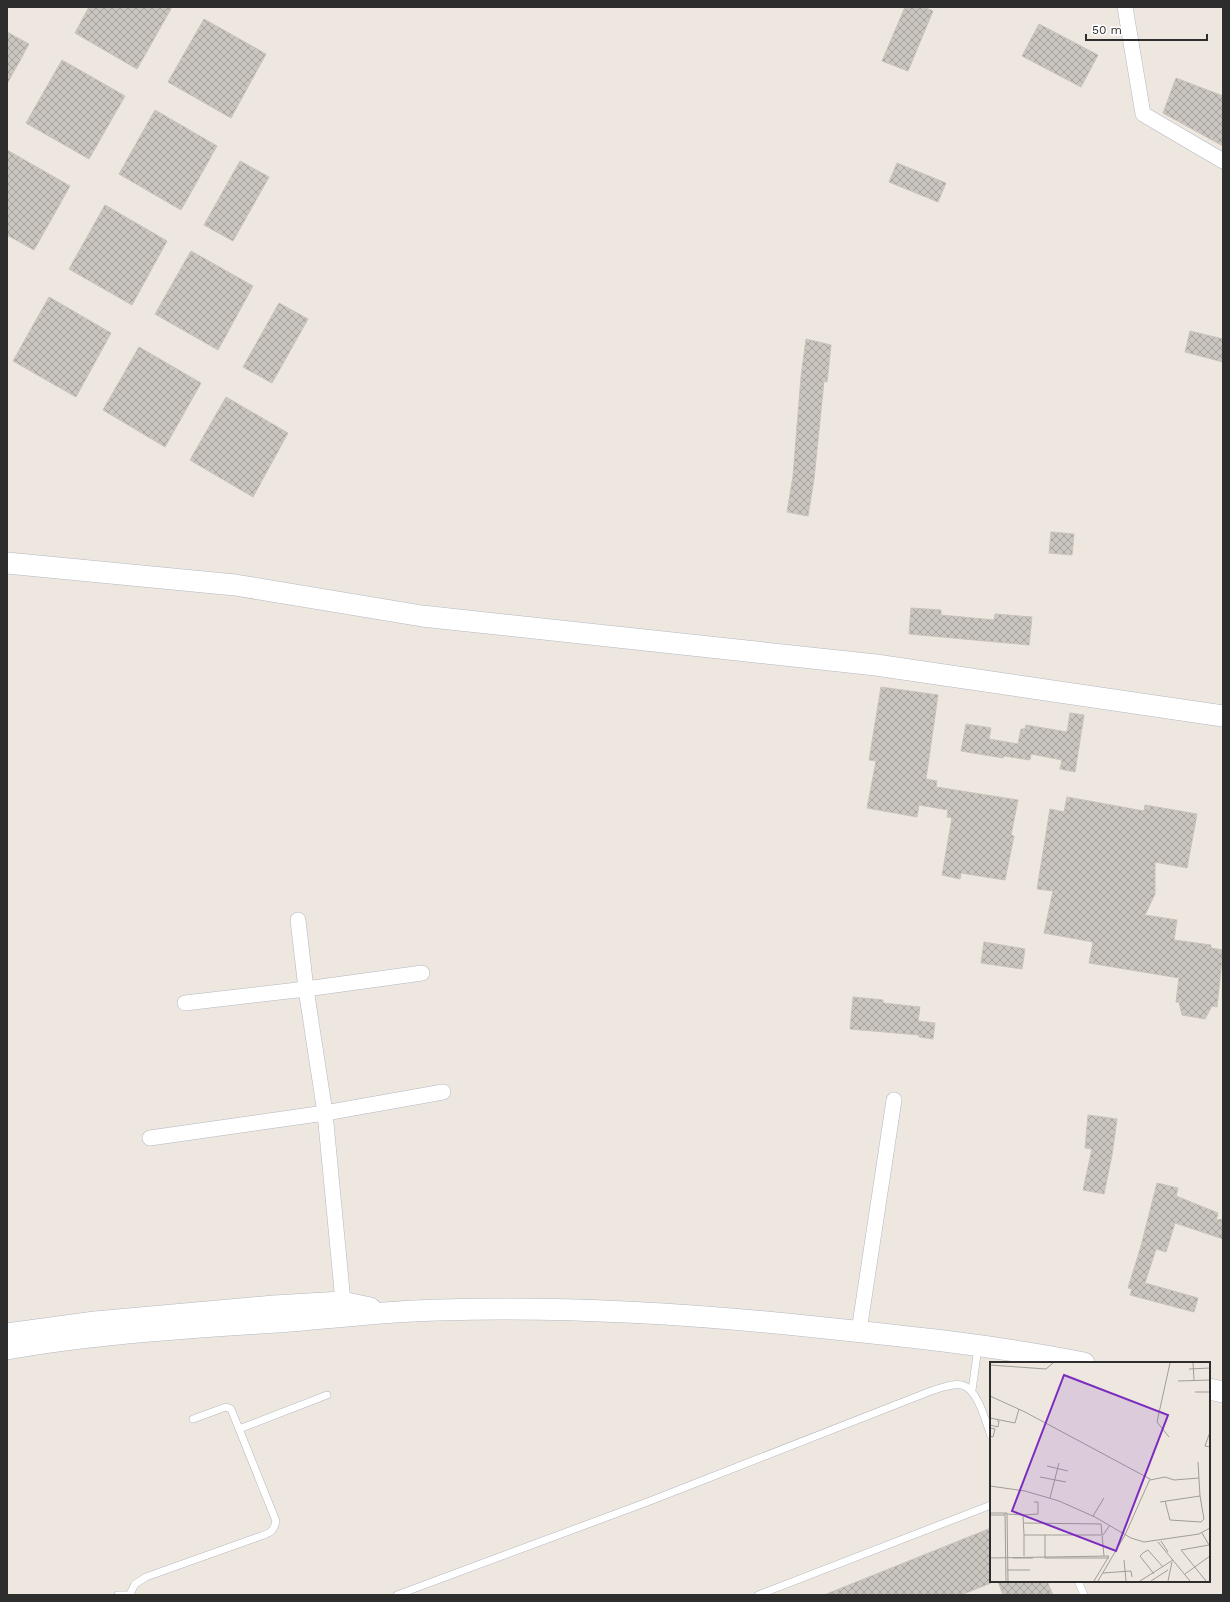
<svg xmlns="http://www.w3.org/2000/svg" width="1230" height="1602" font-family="'Work Sans',sans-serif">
<defs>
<pattern id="building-cross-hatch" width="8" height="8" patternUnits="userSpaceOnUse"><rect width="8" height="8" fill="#cac5be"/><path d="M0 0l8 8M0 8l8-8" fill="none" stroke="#a4a09b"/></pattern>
</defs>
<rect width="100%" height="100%" fill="#eee7e0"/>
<path fill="url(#building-cross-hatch)" stroke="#c9c3ba" d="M89,7H172L137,69L75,33Z
M905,7H924L933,11L908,71L882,61Z
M204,19L266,54L231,118L168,82Z
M1039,24L1098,55L1081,87L1022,56Z
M7,32L29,44L7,84Z
M62,60L125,96L89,159L26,123Z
M1176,78L1223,96V146L1163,113Z
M155,110L217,146L181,210L119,174Z
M7,150L70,186L34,250L7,235Z
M240,161L269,177L233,241L204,225Z
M897,163L946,183L938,202L889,182Z
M105,205L167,241L132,305L69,269Z
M191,251L253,286L218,350L155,314Z
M49,297L111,333L76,397L13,361Z
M279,303L308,319L272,383L243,367Z
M1190,331L1223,339V362L1185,352Z
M806,339L831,345L827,382L824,381L814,479L808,516L787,512L793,476L801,377Z
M139,347L201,383L165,447L103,410Z
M226,397L288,433L253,497L190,460Z
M1051,532L1074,534L1072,555L1049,553Z
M911,608L941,610V615L994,620L995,614L1032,617L1029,645L909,634Z
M881,687L938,695L926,779L937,781L936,787L1018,800L1011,835L1014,836L1005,880L961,873L960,879L942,875L952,818L947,817L948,810L919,805L917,817L867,808L876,761L869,760Z
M1070,713L1084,715L1075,772L1060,769L1062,760L1031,754L1030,760L1004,756L1003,758L961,751L966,724L991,728L989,739L1018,744L1021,729H1025L1026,725L1067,732Z
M1067,797L1144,811L1145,805L1197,814L1187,868L1155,862V894L1145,915L1177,920L1174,940L1211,945V948L1223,950L1217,1007L1212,1006L1205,1019L1182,1015L1179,1002H1176L1179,978L1089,963L1093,942L1044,933L1053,891L1037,889L1050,809L1064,812Z
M984,942L1025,949L1022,969L981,963Z
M853,997L883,1000V1003L920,1007L918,1021L935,1023L933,1039L919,1037V1035L850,1029Z
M1088,1115L1117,1119L1112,1155L1104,1194L1083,1190L1092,1149L1085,1148Z
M1157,1183L1178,1188L1176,1196L1218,1213L1216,1220L1223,1219V1239L1175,1223L1166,1252L1156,1249L1145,1283L1198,1298L1194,1312L1130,1295L1132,1289L1128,1288L1141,1246Z
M991,1528V1583L961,1595H824Z
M998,1581H1047L1053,1595H1003Z"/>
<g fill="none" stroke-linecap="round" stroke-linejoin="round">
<defs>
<path id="lane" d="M972,1390L978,1348
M239,1429L327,1395
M1078,1581L1084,1595
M130,1594L135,1584L146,1577L261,1536C270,1533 274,1531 276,1521L231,1409L226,1407L193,1419
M118,1595H130
M397,1595L650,1501L931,1391C941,1388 952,1383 962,1385C977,1388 986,1422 991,1436
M758,1595L991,1505"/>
<path id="street" d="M1125,7L1143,114L1223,161
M298,920L306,989L325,1113L344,1312
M185,1003L306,989L422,973
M150,1138L325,1113L443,1092
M859,1331L894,1100"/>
<path id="secondary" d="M7,563L235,585L422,616L876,665L1223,716
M7,1334L95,1322L274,1306L342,1302L370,1308
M7,1349C96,1333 187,1328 277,1322C332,1318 386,1311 440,1310C569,1306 697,1314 825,1328C912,1337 999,1346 1084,1363
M1209,1389L1223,1392"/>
</defs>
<use href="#lane" stroke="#b3b7c0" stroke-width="8"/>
<use href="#street" stroke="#b3b7c0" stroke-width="16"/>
<use href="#secondary" stroke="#b3b7c0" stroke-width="22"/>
<use href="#lane" stroke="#fff" stroke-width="7"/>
<use href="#street" stroke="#fff" stroke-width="15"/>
<use href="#secondary" stroke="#fff" stroke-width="21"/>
</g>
<g transform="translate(990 1362)">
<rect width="220" height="220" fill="#eee7e0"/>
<path fill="none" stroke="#a19d98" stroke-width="1" d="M203,1L204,18M0,3L56,7L63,1M199,7L220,6M188,19L220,18M205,30H220M0,34L35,50L160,117L135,173M0,56L25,61L29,47M0,63L8,65L9,59H7M0,66L5,67L3,75L0,74M220,70L215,84L220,85M179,75L167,60L180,1M57,104L78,109M50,115L76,120M160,118L175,115L184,118L209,116M0,124L35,129L69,139L105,155L141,176L154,180L209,172L220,166M60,136L69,101M175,139L180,158L211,160L214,157L210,134M170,140L210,134L208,100M0,151H17L18,219M15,151L16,219M17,152L33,153L34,173M0,153H15M33,153L48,152V140H44M103,154L114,136M34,161L111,162L114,194M212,171L219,183M55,173V196M113,173L120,163M171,179L178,190M168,180L200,219M34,194V173H111M0,196L119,194L104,219M23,196H43M55,196H119M134,198L136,219M17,208H40M113,211L141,209L142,215M164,212L150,194L153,191L158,188L173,205M195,212L220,194M108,219L135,173M150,219L183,198M161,219L178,208M178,219L182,200M216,219L191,188L219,183"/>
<path fill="#7b2cbf" fill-opacity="0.15" stroke="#7b2cbf" stroke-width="2" d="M74,13L178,53L126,189L22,149Z"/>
<rect width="220" height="220" fill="none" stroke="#2d2d2d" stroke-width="2"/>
</g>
<rect width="1230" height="1602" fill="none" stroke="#2d2d2d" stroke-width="16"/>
<path d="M1086 34v6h121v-6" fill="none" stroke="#2d2d2d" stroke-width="2"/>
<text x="1092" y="34" font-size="12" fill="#2d2d2d" stroke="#ffffff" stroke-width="3" paint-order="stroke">50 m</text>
</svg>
